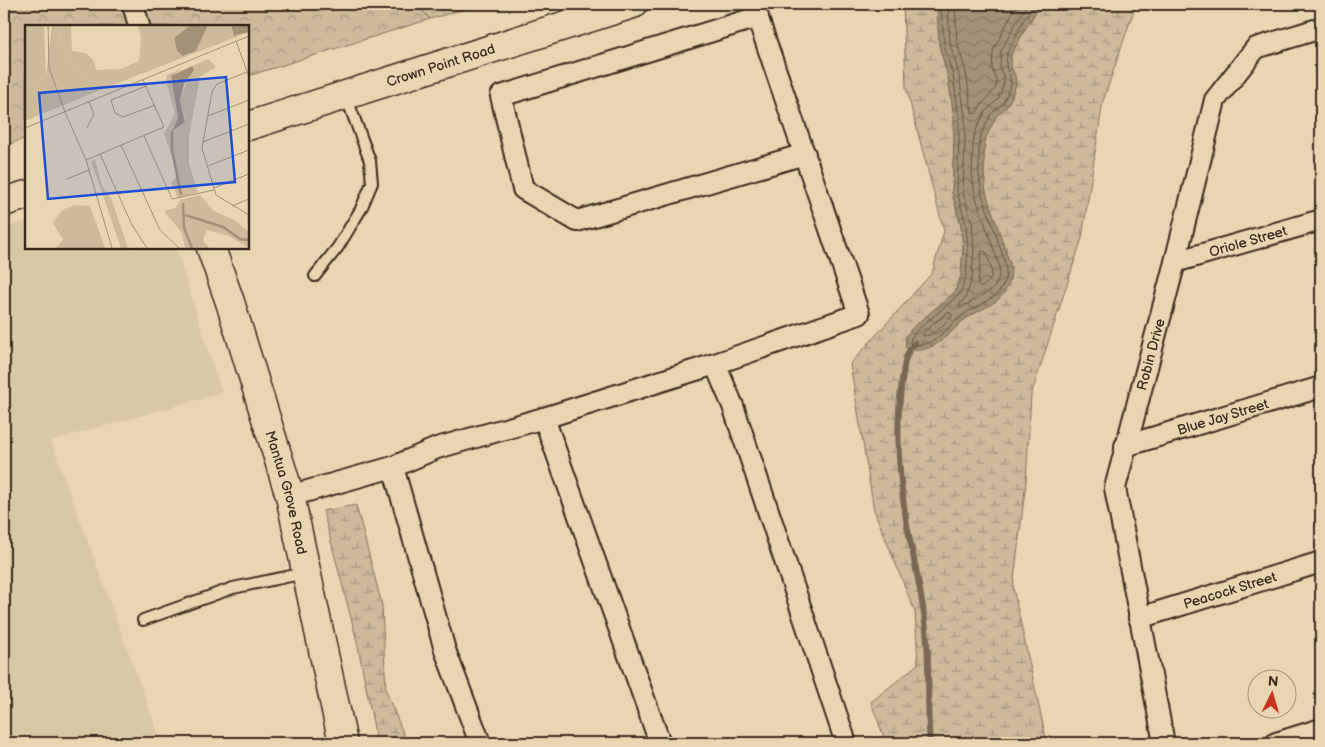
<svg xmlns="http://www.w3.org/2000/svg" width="1325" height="747" font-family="'Balsamiq Sans',sans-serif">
<defs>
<pattern id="grass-dots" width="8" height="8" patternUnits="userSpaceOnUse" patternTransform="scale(1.25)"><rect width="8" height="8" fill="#ccba9b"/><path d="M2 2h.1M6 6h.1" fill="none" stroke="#a7977e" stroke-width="1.8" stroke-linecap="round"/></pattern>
<pattern id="forest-crowns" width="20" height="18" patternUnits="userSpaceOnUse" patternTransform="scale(1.25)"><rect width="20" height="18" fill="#ccba9b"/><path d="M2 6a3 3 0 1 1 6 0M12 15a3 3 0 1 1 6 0" fill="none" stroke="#a7977e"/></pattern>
<pattern id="wetland-marsh" width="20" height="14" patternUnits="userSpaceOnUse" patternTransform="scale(1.25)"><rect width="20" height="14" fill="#ccba9b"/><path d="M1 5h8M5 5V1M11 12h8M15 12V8" fill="none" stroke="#a7977e"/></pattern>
<pattern id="water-waves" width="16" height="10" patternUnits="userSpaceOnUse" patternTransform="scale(1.25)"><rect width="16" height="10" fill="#a49278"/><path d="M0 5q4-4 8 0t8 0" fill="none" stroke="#877762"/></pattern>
</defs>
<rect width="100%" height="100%" fill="#e8d6b3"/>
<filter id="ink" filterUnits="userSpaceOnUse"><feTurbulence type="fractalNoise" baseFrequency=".02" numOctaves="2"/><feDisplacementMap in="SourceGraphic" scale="10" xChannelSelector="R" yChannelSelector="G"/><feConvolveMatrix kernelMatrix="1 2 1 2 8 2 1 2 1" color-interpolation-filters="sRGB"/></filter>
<g filter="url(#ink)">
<path fill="#d9c8a6" d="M26,221V248H176L222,393L51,441L162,743H4V228Z"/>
<path fill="url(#grass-dots)" stroke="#84725c" d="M416,4H482L430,19Z"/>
<path fill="url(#forest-crowns)" stroke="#84725c" d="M4,4H416L430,19L248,76V26H26V138L4,146Z"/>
<path fill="url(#wetland-marsh)" stroke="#84725c" d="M903,4H937L939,45L948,77L954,117V141L952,193L961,225L963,249L961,276L955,292L913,327L947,337C952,331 958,325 964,320C990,301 1007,305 1011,267L986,193L984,175V146L986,137L996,116L1007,106L1012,96L1016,84L1011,67V55L1028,24L1041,4H1136L1103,101L1082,238L1031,395L1026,482L1013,588L1047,743H886L871,702L918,664L915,612L874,510L850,364L932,273L944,231L906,88Z
M356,505L382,605L386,691L407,743H377L357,641L323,511Z"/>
<path fill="url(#water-waves)" stroke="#7a6854" d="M937,4H1041L1028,24L1011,55V67L1015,75L1016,84L1012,96L1007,106L996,117L986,137L984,146V175L986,193L1011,267C1011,275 1010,283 1006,290C998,305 977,310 964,320C952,329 943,343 928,348C920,351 912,351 905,347L906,336L913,327L955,292L961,276L963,249L961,225L952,193L954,141V117L948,77L939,45Z"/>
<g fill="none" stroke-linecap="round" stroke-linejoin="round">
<path stroke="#655442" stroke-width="1" d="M941,4L944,45L953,76L959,117V141L957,192L966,225L968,249L966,276L963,286L959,295L917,330L911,338L910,342L911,345C919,346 927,344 934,340C944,334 951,324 960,317C971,308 993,301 1001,289C1007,279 1007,269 1004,259L982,194L979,175V146L981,135L991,114L1003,103L1007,94L1011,84L1010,76L1006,67L1007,53L1023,21L1035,4
M948,4L950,43L959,75L965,116V141L963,192L972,223L974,248L972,277L969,288L965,298L959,305V307L961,308L993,289C999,281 1001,271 998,262L975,195L972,175L973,145L975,132L985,112L998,99L1004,83V78L1000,68L1001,51L1018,19L1027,4
M955,4L957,42L966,73L972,112L974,114L976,113L982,104L991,94L995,89L997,82L992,68L993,51L1011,15L1018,4
M982,251L986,252C991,266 998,279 980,288L978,285Z
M948,312L951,313L952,316C944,323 935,336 923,336V333Z"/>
<path stroke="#7a6854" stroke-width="6" d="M915,343C904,354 904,367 902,381C895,427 899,479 907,525C913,557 921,589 925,622C931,662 926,703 930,743"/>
<defs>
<path id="service" d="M315,276L338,247L361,209L372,183L370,161L346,96
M143,620L233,588L305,573"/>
<g id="minor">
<path d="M133,4L139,26"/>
<path d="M758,17L501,96L523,189L577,221L805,154"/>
<path id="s1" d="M1175,262L1321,220"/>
<path d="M715,364L733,406L846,743"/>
<path d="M544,418L660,743"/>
<path id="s2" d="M1125,446L1321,387"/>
<path d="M393,467L445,650L480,743"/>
<path d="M290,496L393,467L437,448L544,418L715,364L859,314L753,4"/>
<path id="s3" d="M1139,618L1321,562"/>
<path id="s4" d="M1164,743L1115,488L1175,262L1215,100L1256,48L1321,28"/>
<path d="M1276,743L1321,729"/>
</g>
<g id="secondary">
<path id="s5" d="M248,126L633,4"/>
<path d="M4,202L26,195"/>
<path id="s6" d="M211,248L230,302L290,496L343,743"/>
</g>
</defs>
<use href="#service" stroke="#3b2a1e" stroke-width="14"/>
<use href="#minor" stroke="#3b2a1e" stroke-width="24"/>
<use href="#secondary" stroke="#3b2a1e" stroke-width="31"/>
<use href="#service" stroke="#e8d6b3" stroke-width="10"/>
<use href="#minor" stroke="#e8d6b3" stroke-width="20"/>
<use href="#secondary" stroke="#e8d6b3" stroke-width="28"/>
</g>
</g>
<g text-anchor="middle" stroke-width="4" stroke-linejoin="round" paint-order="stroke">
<g font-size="14" fill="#3b2a1e" stroke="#e8d6b3">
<text dy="5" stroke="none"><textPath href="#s5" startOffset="202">Crown Point Road</textPath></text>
<text dy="5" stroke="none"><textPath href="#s1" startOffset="76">Oriole Street</textPath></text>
<text dy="5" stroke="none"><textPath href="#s4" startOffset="398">Robin Drive</textPath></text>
<text dy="5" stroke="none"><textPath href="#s2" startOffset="102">Blue Jay Street</textPath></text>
<text dy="5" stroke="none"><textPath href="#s6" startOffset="256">Mantua Grove Road</textPath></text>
<text dy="5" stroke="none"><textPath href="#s3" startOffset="95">Peacock Street</textPath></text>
</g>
</g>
<g transform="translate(25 25)">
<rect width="224" height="224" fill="#e8d6b3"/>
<path d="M0,0H19L21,52L0,64ZM36,0H46L47,26L61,28L69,36L71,45L96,44L114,36L116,13L113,0H129V44L75,65L44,38L34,10Z" fill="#ccba9b"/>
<path d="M27,0H36L34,10L44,38L75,65L0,96V64L21,52ZM129,0H166L149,14L152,26L160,31L171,26L183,0H206L208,10L212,11L224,7L129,44ZM50,180L65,181L80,223H31L38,215L28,198L37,185Z" fill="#ccba9b"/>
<path d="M183,34L191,42L175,52L164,111V139L173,167L153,173L146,157L152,151L151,143L139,109L150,89L141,55L142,50L158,43L146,52L153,95L146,104L158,98L160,93L155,75L167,41ZM70,135L77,161L86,173L103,223H96L66,136ZM175,170L189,186L211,196L224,207V223L204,211L182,205L178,215L184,223H160L157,208L139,186L150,183L155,175Z" fill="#ccba9b"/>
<path d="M166,0H183L171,26L158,31L152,26L149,13ZM206,0H224V7L209,11ZM167,41L169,45L159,59L155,75L160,97L147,106L153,93L146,51Z" fill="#a49278"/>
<path fill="none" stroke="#a49278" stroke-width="2.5" d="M147,106V125L156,170M158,178L159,203L167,223M160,190L198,202L215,214L224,215"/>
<path fill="none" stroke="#a39177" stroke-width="1" d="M23,0L24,43L40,87M211,16L224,52M222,47L192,59L187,67L177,123L191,170L224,190M121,61L86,75L90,88L98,92L130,80M40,87L61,135L87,223M183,91L224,75M0,103L224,11M62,103L69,89L64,77M119,111L147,174L189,165M178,117L224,99M96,120L135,205L154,223M75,129L107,200L122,223M61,135L139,102L118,55M183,141L224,125M42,154L64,145M189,163L224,149M207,181L224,174"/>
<path fill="#1d4ed8" fill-opacity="0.15" stroke="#1d4ed8" stroke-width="2.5" d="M201,52L210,157L23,174L14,68Z"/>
<rect width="224" height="224" fill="none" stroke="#3b2a1e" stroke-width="2.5"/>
</g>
<rect width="1325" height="747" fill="none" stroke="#e8d6b3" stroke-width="20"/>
<rect x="10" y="10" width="1305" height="727" fill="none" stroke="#3b2a1e" stroke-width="2" filter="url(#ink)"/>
<g transform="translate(1272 694) rotate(5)"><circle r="24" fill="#e8d6b3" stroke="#a39177"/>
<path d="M0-4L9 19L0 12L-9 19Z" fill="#c8321e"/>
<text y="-8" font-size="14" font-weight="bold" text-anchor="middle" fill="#3b2a1e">N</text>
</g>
</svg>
